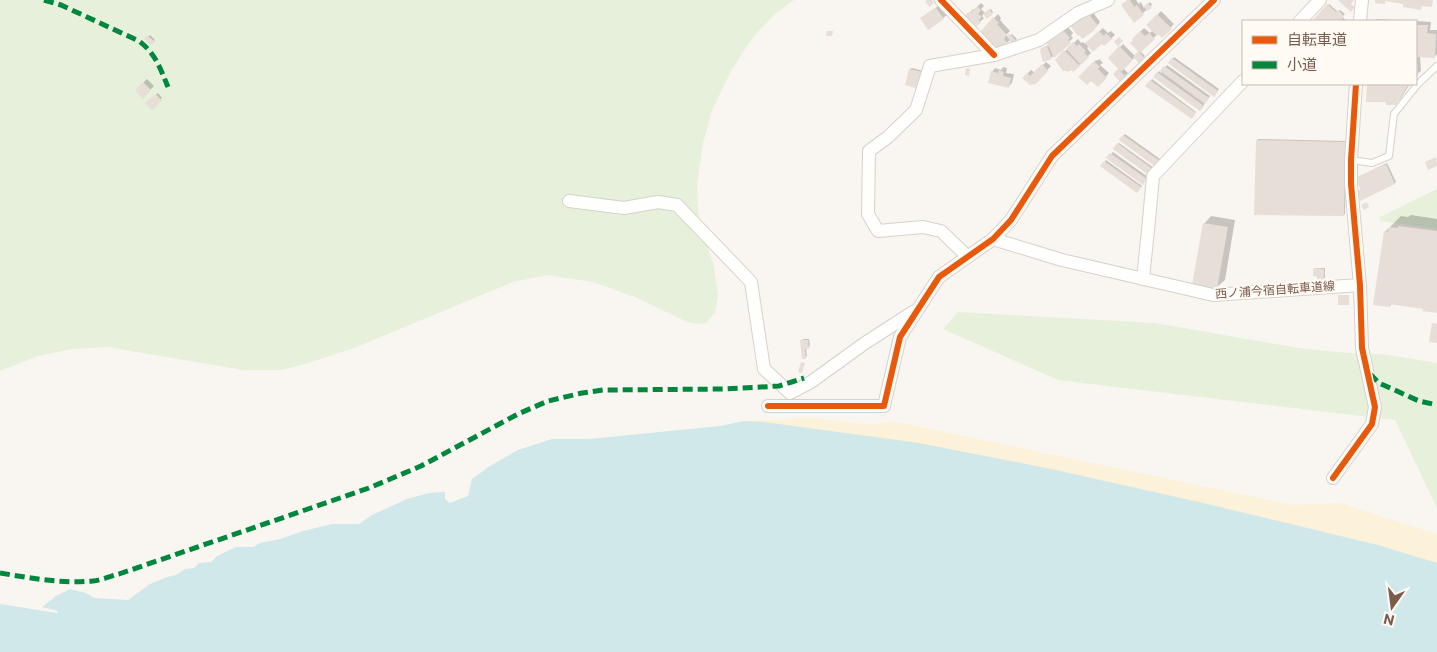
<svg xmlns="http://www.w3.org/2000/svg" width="1437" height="652" viewBox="0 0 1437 652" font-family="Commissioner,'Noto Sans JP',sans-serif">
<rect width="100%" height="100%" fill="#f9f5f0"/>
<g fill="#e7f0db">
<polygon points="0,0 794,0 775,14 753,37 732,69 712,110 703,143 697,184 698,209 701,227 714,266 718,295 715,313 706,323 699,324 687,322 635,297 593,282 547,275 513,282 354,348 305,364 282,370 243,370 108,347 72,349 38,356 0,371"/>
<polygon points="1437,189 1437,229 1380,221 1380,217"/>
<polygon points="958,312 1155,323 1298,348 1348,353 1382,354 1437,363 1437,508 1395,420 1058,380 943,329"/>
</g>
<polygon fill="#fbf2d9" points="812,418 874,425 892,421 1292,505 1340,503 1437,534 1437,577 744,421"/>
<polygon fill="#d0e8ea" points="744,421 764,422 919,443 1051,469 1199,502 1378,545 1437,563 1437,652 0,652 0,604 57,613 58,611 42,607 56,596 70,589 86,593 94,598 128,600 150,584 167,577 176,575 185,569 194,568 199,563 211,562 217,556 236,547 253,547 260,543 280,539 303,531 332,524 359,524 372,515 407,499 429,493 445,492 445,499 450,503 468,496 472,479 490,466 518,450 552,439 589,439 720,426"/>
<g fill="#0003">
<polygon points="1128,0 1136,0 1139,4 1141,2 1144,8 1150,2 1152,5 1134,21"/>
<polygon points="981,3 984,6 981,9 985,13 991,9 993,12 987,17 984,13 982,16 984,18 976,26 966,17 973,9 974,10"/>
<polygon points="1329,4 1338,12 1340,10 1345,14 1342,17 1347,21 1318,21 1316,19"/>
<polygon points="940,5 947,15 943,18 925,15"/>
<polygon points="1092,11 1100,22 1094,29 1070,24"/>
<polygon points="1161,11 1174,24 1162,36 1159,33 1140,51 1145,56 1139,61 1135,57 1123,68 1128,73 1120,80 1114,74 1120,69 1109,58 1123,44 1135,56 1140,51 1133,39 1144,28 1150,33 1153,30 1148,25"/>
<polygon points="998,14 1001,18 1000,20 1010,31 1006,35 1009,37 1012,34 1017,39 1013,42 1010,40 999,50 981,32"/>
<polygon points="1376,19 1414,21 1374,21"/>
<polygon points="1416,21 1431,22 1430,30 1437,30 1437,54 1434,57 1420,56 1421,71 1417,74 1416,74"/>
<polygon points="1067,26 1073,33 1071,36 1073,38 1054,56 1044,61 1044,47 1049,45"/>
<polygon points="1103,28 1108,33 1111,31 1115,35 1104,45 1102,43 1089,46 1087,48 1091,53 1073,71 1056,60 1078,39 1081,43 1083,42 1085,44"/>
<polygon points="150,35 155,40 151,44 146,39"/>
<polygon points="1174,57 1219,89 1215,94 1170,63"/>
<polygon points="1099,59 1103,63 1100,65 1109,73 1098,85 1092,79 1080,77 1096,60 1097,61"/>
<polygon points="1046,62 1051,66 1035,83 1024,77 1031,70 1035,73"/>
<polygon points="1167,65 1210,96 1200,110 1155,77 1159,71 1161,73"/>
<polygon points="1003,67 1007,68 1006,73 1014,74 1012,83 1008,87 992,72 995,68 1001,70"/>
<polygon points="912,68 924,71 920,86 910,69"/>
<polygon points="147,79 154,86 143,97 136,90"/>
<polygon points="1152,79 1196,112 1191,118 1147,86"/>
<polygon points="1368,84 1410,84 1401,98 1395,104 1387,101 1367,100"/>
<polygon points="158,93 162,98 152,108 147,103"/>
<polygon points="1125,134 1160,159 1156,165 1121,140"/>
<polygon points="1258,139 1346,141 1345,214 1344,215 1257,140"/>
<polygon points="1119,143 1154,168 1150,174 1118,144"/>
<polygon points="1113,152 1148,177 1143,183 1108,158"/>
<polygon points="1106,160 1142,186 1137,192 1102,166"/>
<polygon points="1387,163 1396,182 1395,183 1358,191 1362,189 1358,177"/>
<polygon points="1411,215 1437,219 1437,312 1424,308 1392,303 1390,306 1385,232 1401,216 1408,217"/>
<polygon points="1211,216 1235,220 1225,280 1217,287 1204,224"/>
<polygon points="1316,268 1325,268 1325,278 1324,279 1318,275 1315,269"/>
<polygon points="803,339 809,339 810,346 806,348 807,356 805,357 802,341"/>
</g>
<g fill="#e6ded7">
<polygon points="927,0 932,0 934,2 930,7 925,2"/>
<polygon points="1127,0 1130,0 1134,7 1137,5 1144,15 1134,23 1121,5"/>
<polygon points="1338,0 1354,0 1351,4 1355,7 1351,12"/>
<polygon points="1375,0 1433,0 1432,7 1422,6 1421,10 1403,7 1403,4 1385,1 1385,4 1375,3"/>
<polygon points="1148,3 1152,8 1147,11 1144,6"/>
<polygon points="1327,4 1336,12 1338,10 1344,16 1342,19 1344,21 1316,21 1314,19"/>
<polygon points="977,6 981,10 978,14 982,17 979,20 981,22 976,27 964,17 968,12 970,13"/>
<polygon points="936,8 944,19 928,30 920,18"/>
<polygon points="989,9 993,14 987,19 983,14"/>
<polygon points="1088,13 1098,26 1094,29 1095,30 1082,39 1079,35 1078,36 1069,24 1076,18 1078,21"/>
<polygon points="1157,14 1172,29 1162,38 1158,34 1156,35 1146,25"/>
<polygon points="993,17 999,23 997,24 1007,35 1004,39 1008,44 999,52 980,32"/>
<polygon points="1416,25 1428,25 1427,33 1436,34 1435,58 1416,57"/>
<polygon points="1062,29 1070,38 1068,40 1071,43 1054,58 1046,41 1052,36 1054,37"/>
<polygon points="827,31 833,31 832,36 826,36"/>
<polygon points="1099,31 1104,36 1106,33 1112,39 1104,46 1102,44 1093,52 1085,43"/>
<polygon points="1140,31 1145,36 1149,33 1155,39 1140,53 1144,58 1139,63 1133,57 1138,51 1130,43 1133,40 1132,39"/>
<polygon points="1010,34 1016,41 1013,44 1007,37"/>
<polygon points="147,35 155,42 151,45 144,39"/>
<polygon points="1119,37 1123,41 1118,46 1114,42"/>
<polygon points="1073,42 1077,46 1079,44 1086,51 1084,53 1089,57 1081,65 1066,49"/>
<polygon points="1047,46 1052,59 1043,62 1040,51 1041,48"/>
<polygon points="1119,46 1133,60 1121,72 1108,58"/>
<polygon points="1064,50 1080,66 1073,72 1071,70 1068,72 1066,71 1063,71 1055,60"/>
<polygon points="1172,58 1218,91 1214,97 1168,63"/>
<polygon points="1095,62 1100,67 1098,69 1107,78 1098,87 1091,81 1087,85 1078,77 1092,63 1093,64"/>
<polygon points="1042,64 1048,71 1036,84 1030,85 1022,78 1027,73 1030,76"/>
<rect x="1416" y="64" width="2" height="11"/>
<polygon points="1164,66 1209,98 1205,104 1160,71"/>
<polygon points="966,68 970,69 969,76 965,75"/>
<polygon points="909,69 923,72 919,89 905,85"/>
<polygon points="1118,69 1126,77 1120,82 1113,74"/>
<polygon points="999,70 1004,72 1003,76 1011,78 1009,88 988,83 991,71 998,73"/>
<polygon points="1157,72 1204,106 1200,111 1153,77"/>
<polygon points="1150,80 1196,113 1192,119 1145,86"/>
<polygon points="143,82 151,90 143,99 135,90"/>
<polygon points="1367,84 1409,84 1396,105 1386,105 1386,102 1366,102"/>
<polygon points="156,94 162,101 152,110 145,103"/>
<polygon points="1123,135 1160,161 1156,167 1119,140"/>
<polygon points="1256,140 1345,142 1344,216 1254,215"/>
<polygon points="1117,143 1154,170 1150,176 1113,149"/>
<polygon points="1110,153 1147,179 1143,185 1106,158"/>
<polygon points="1436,157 1437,166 1428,170 1425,162"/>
<polygon points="1104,161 1141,187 1137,193 1100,166"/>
<polygon points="1386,164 1395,184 1360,201 1355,192 1361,190 1355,178"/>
<polygon points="1367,202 1369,207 1364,210 1361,205"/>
<polygon points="1203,223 1228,227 1217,289 1192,285"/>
<polygon points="1398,226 1437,231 1437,313 1422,311 1423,309 1390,304 1390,307 1373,305 1384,231 1388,232 1389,227 1398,228"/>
<polygon points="1313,268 1324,269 1324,280 1317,280 1317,277 1313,276"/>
<rect x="1338" y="295" width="11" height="10"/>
<polygon points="1432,323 1437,324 1437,343 1429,342"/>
<polygon points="800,340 808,340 809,349 805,349 806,359 802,359"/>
<polygon points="801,362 805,363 802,373 798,372"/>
</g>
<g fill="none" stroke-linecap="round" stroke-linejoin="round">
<defs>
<polyline id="service" points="1351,160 1372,163 1389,156 1394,114 1418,84 1437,66"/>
<g id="minor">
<polyline points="941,0 994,55"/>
<polyline points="1300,21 1320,0"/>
<polyline points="1360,21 1362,0"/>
<polyline points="569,201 624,208 658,202 677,205 751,282 764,369 790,393 811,382 865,343 913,312"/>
<polyline points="993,239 1062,260 1213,295 1360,285"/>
<polyline points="968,257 941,231 923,227 878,231 868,214 869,151 888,137 916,110 930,66 994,55 1039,40 1078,13 1108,0"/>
<polyline points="1143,279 1149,220 1153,176 1243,81"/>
<polyline points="768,406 884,406 900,337 939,277 993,239 1011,220 1052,156 1214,0"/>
<polyline points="1333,478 1372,424 1375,407 1362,348 1360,285 1351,184 1351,160 1356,84"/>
</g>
</defs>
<use href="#service" stroke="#d7d1cb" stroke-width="8"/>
<use href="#minor" stroke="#d7d1cb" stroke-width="14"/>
<use href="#service" stroke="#fefefd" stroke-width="6"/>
<use href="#minor" stroke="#fefefd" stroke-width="12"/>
<g stroke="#00873e" stroke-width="5" stroke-dasharray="10 5" stroke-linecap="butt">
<path d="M 44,0 L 61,5 L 139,41 C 156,54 160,68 168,87"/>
<polyline points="1370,374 1379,383 1419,401 1437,405"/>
<path d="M 0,573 C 30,578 62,584 93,581 C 102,580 111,576 119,574 L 369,488 L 421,466 L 518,414 L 548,401 L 582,393 L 603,390 L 725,389 L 779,386 L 804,378"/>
</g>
<defs>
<g id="cycleway">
<polyline points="941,0 994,55"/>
<polyline points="768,406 884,406 900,337 939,277 993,239 1011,220 1052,156 1214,0"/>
<polyline points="1333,478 1372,424 1375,407 1362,348 1360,285 1351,184 1351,160 1356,84"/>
</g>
</defs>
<use href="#cycleway" stroke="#fffaf3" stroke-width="9"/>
<use href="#cycleway" stroke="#e8590c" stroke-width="6"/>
</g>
<g text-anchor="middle" stroke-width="4" stroke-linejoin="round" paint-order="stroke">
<g font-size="12" fill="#7a5c4d" stroke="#fffaf3">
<text transform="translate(1275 290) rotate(-4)" y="4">西ノ浦今宿自転車道線</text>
</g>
</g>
<rect x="1242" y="20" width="175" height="65" fill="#fffaf3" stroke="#cabbb1"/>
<rect x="1252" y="36" width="25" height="8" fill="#e8590c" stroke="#cabbb1"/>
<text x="1287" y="45" font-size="15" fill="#7a5c4d">自転車道</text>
<rect x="1252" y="61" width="25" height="8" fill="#00873e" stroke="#cabbb1"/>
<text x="1287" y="70" font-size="15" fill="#7a5c4d">小道</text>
<g transform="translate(1392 607) rotate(194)" stroke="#fffaf3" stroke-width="4" paint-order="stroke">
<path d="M0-4L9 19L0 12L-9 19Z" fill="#7a5c4d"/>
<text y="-8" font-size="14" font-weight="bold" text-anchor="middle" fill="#7a5c4d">N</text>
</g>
</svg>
